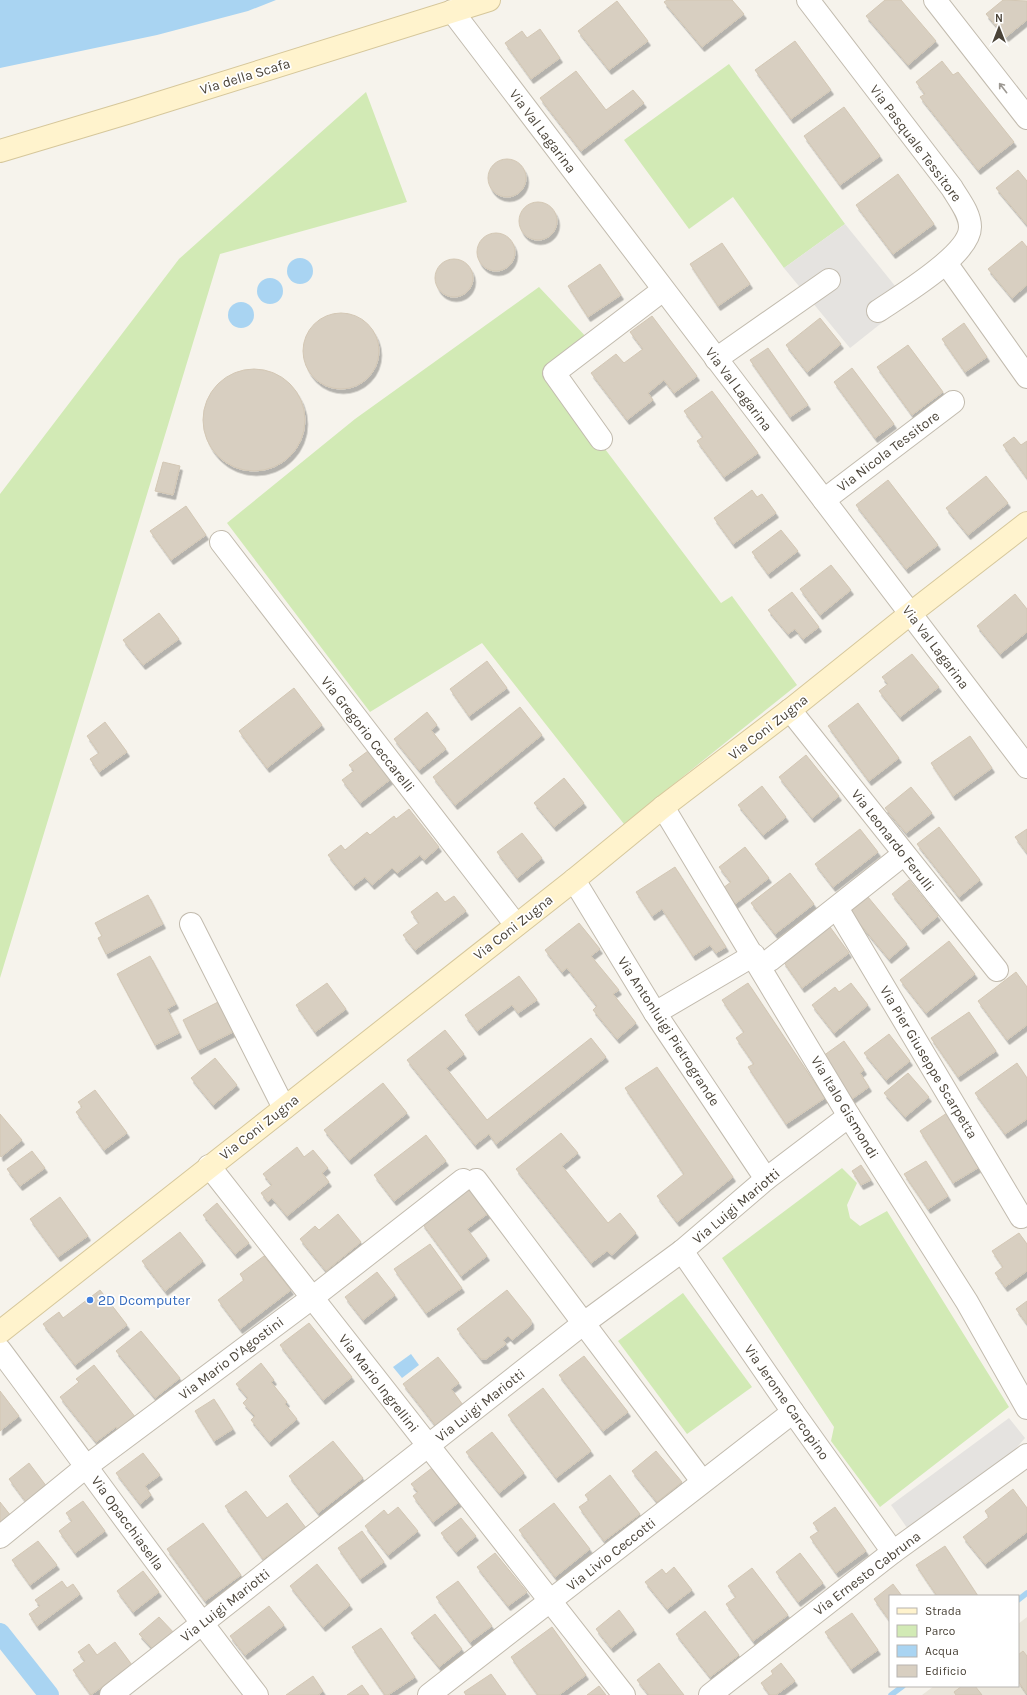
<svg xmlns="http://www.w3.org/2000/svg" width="1027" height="1695" viewBox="0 0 1027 1695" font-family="Karla,sans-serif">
<defs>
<filter id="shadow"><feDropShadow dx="2.5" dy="4.5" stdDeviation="0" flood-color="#0004"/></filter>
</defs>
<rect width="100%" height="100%" fill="#f6f3ec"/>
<polygon fill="#eae5da" points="1027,1617 1027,1695 922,1695 934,1686 1018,1686 1018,1624"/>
<g fill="#d2eab5">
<polygon points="729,64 845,224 784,268 733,197 689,229 624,140"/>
<polygon points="366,92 407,202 220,254 0,978 0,494 179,259"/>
<polygon points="539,287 589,340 544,368 721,603 732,596 797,685 624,824 482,643 370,712 227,523 355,419"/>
<polygon points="842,1168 857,1183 847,1205 850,1218 860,1226 887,1211 1009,1407 880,1507 831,1441 834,1427 722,1258"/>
<polygon points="683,1293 752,1387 687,1434 618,1341"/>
</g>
<g fill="#e5e3e0">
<polygon points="845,224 908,302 850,348 784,268"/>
<polygon points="1009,1418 1025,1438 1002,1465 910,1532 891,1505"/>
</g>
<g fill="#a9d4f2">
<polygon points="0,0 276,0 248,11 157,35 0,68"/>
<circle cx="300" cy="271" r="13"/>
<circle cx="270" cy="291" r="13"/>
<circle cx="241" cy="315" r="13"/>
<polygon points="411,1354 419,1365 402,1378 393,1367"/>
</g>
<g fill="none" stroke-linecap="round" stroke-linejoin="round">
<g stroke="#a9d4f2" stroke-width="5.5">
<polyline points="1018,1600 1027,1593"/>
<polyline points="891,1695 903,1686"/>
</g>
<polyline stroke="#a9d4f2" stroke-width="20" points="0,1633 49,1695"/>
</g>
<g fill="#d8cfc1" stroke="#d3c7b4" filter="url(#shadow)">
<polygon points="667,0 732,0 744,14 702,47 664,2"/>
<polygon points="885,0 901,0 936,41 908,65 866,16"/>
<polygon points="1003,0 1027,1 1027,20 1006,37 986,14"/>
<polygon points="617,1 648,41 609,70 578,31"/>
<polygon points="540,29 560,58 531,79 505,43 522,31 527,38"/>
<polygon points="795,41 831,90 791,119 755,70"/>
<polygon points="942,61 953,75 958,72 1014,142 978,170 920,97 925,94 916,82"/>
<polygon points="576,71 606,110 633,90 644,103 581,151 540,98"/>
<polygon points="844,107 880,156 840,185 804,136"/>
<circle cx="507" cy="178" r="19"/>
<polygon points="1018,170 1027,181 1027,225 996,188"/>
<polygon points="898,174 934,224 893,254 856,205"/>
<circle cx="538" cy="221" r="19"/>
<circle cx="496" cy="252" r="19"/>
<polygon points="1022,241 1027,247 1027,285 1012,298 988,269"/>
<polygon points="722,243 750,284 718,306 690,264"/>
<circle cx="454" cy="278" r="19"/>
<polygon points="600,264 621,295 588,317 568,286"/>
<circle cx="341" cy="351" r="38"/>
<polygon points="652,316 697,376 674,393 664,380 648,393 653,400 627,420 591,373 616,354 624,363 643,349 630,332"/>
<polygon points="820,318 841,344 807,372 786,345"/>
<polygon points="964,323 987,357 965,372 942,339"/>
<polygon points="908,345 943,392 912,415 877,367"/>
<polygon points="768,348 808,405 790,417 750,360"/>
<polygon points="852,368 894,424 875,438 834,382"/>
<circle cx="254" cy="420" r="51"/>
<polygon points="712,391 758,453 724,477 697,441 703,437 684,411"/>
<polygon points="1014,437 1021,445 1027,441 1027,478 1003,445"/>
<polygon points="163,462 180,466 173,495 155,491"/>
<polygon points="986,476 1008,503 968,535 946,508"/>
<polygon points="888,480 938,545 906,569 856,505"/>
<polygon points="752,490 757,497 762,494 776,513 733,544 714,518"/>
<polygon points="186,506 206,535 171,560 150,531"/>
<polygon points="781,530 798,551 768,574 752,552"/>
<polygon points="831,565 851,590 820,615 800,589"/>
<polygon points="792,592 819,627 803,639 795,629 788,634 768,610"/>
<polygon points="1015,594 1027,609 1027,632 1000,654 977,626"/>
<polygon points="159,613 179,639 143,665 123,640"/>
<polygon points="912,654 939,687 900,717 879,691 888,684 882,677"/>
<polygon points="487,661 507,688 469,716 450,689"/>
<polygon points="294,688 322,725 267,768 239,731"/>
<polygon points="858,703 899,758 869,781 828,726"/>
<polygon points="520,707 542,735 455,805 433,777"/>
<polygon points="427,712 437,725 431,730 446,749 419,770 394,739"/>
<polygon points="105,722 127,752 99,772 90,759 99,753 87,736"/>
<polygon points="970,736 992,768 953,796 931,763"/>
<polygon points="368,751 391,779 360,803 342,780 354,771 349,765"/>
<polygon points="806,755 839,796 812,818 779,777"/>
<polygon points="564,778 584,803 554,827 534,803"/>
<polygon points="762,786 786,817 763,835 738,805"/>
<polygon points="911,787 932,813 906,833 885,808"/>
<polygon points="409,809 439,847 424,860 420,855 397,873 392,868 372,885 365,877 353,886 328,855 341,845 345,850 367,832 370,835 394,816 396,819"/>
<polygon points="939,827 980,880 959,897 917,844"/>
<polygon points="860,829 878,852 833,887 815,864"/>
<polygon points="1027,829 1027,853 1015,837"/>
<polygon points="522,833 542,858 517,878 497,852"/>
<polygon points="745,847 769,878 731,907 719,891 731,882 719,867"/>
<polygon points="675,867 726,947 716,953 710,945 693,956 662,909 652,916 636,892"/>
<polygon points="790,873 814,904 775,934 751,903"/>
<polygon points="909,880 938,916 921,930 892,894"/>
<polygon points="437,892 445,902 454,896 466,911 415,950 403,935 419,923 411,912"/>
<polygon points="148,895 163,924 106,954 98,938 102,936 95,923"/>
<polygon points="868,897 907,944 889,959 850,912"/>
<polygon points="579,923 600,949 591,956 619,990 613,994 636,1023 617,1039 593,1010 597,1006 567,968 562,972 545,950"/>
<polygon points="830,927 849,953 802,988 783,961"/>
<polygon points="949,941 975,974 926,1013 900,980"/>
<polygon points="150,956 176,1004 167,1009 179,1033 155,1045 117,974"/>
<polygon points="1016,972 1027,987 1027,1025 1007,1040 978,1001"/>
<polygon points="519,976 537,1000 518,1013 512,1005 477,1031 465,1015"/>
<polygon points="327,983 346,1009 315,1032 296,1005"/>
<polygon points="748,983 825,1098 786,1124 748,1067 754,1064 736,1038 744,1032 722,1000"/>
<polygon points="851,983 868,1005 834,1033 812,1005 835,987 839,992"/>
<polygon points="220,1001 235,1031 198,1050 183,1020"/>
<polygon points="969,1012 996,1051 958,1077 931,1038"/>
<polygon points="445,1030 464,1054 446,1068 487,1120 591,1038 606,1057 496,1144 489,1134 475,1145 407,1060"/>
<polygon points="889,1034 910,1061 886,1080 864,1053"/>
<polygon points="844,1041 864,1070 860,1073 869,1087 852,1099 823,1056"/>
<polygon points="215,1058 237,1085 213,1105 191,1078"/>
<polygon points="1017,1063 1027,1078 1027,1119 1005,1134 975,1093"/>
<polygon points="657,1067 733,1177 677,1222 657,1196 684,1174 625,1088"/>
<polygon points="908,1073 929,1097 905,1117 884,1093"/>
<polygon points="383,1083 407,1113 349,1160 324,1130"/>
<polygon points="95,1090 127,1133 104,1150 76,1112 82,1107 78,1102"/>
<polygon points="947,1113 981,1166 953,1183 920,1131"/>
<polygon points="0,1114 22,1140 1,1157 0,1155"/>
<polygon points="561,1133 578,1153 562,1166 608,1223 620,1213 636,1233 612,1255 607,1251 591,1263 516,1169"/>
<polygon points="426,1135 446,1161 394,1201 374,1175"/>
<polygon points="297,1147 304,1157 313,1150 328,1168 322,1173 329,1182 287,1216 272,1198 268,1202 261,1193 272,1185 263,1174"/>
<polygon points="32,1151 45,1168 20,1186 7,1169"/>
<polygon points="926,1161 948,1196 928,1209 904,1174"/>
<polygon points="861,1165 871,1180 861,1185 852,1171"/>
<polygon points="471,1187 490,1212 467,1229 487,1256 461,1276 422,1223"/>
<polygon points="60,1197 88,1236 58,1257 30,1219"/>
<polygon points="217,1203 249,1243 235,1254 203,1215"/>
<polygon points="338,1214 361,1242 326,1271 300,1239 315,1226 319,1230"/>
<polygon points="180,1232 203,1261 165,1291 142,1261"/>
<polygon points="1019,1233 1027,1244 1027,1271 1005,1287 995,1273 1003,1267 992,1251"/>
<polygon points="430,1244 462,1288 426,1313 394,1269"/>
<polygon points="264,1256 291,1290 240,1329 218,1300 244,1280 240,1274"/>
<polygon points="377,1272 395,1295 363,1320 345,1297"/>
<polygon points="100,1290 127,1325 75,1365 43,1324 59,1312 63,1318"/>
<polygon points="507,1290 531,1320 531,1325 512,1340 508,1336 503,1340 506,1344 486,1359 481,1359 457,1329"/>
<polygon points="1027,1301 1027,1324 1016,1309"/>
<polygon points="309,1323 352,1377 323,1400 280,1345"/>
<polygon points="141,1331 180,1378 155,1398 116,1351"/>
<polygon points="584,1356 628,1412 603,1431 559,1375"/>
<polygon points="438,1357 459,1383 451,1389 463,1405 436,1426 403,1384"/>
<polygon points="261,1363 274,1380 271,1382 287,1402 285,1404 297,1419 269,1442 251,1420 255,1416 243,1403 248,1398 236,1384"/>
<polygon points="94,1365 136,1418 119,1431 116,1427 96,1442 60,1397 79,1382 76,1379"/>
<polygon points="543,1388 591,1451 556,1478 508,1415"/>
<polygon points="0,1391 19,1416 0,1431"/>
<polygon points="214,1399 233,1429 214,1441 195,1411"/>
<polygon points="492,1432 524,1473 499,1493 466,1452"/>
<polygon points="333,1441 363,1478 318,1513 289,1476"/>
<polygon points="656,1451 682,1482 657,1502 632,1471"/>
<polygon points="143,1453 160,1475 145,1486 151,1495 140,1504 116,1473"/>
<polygon points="29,1463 47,1487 27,1503 9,1479"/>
<polygon points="432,1468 459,1502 433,1522 413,1496 418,1492 411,1484"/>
<polygon points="610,1475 640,1514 604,1541 579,1507 589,1500 585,1495"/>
<polygon points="1013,1489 1027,1508 1027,1532 985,1564 963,1537 989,1517 985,1511"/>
<polygon points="246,1491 267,1518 287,1503 306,1528 263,1559 225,1506"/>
<polygon points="83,1501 105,1531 75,1553 59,1531 72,1521 66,1513"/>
<polygon points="0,1502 11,1516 0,1525"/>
<polygon points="554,1503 590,1549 555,1577 519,1530"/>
<polygon points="398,1507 418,1531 388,1555 365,1526 384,1510 388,1515"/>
<polygon points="835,1507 866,1551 836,1573 810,1537 819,1531 813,1523"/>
<polygon points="461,1518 476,1536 456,1552 441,1533"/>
<polygon points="203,1523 241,1575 205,1601 167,1549"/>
<polygon points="362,1531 384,1562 360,1579 338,1548"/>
<polygon points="38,1541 57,1565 30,1585 12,1560"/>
<polygon points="945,1546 978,1596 937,1596 916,1565"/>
<polygon points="495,1553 527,1592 508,1606 477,1567"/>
<polygon points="800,1553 823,1583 798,1602 776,1572"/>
<polygon points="317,1564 350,1605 323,1627 290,1586"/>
<polygon points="674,1567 692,1590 667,1609 645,1582 662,1569 666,1574"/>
<polygon points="752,1568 788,1615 753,1641 726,1604 736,1597 728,1586"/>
<polygon points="143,1571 159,1592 133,1612 117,1591"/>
<polygon points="62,1581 67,1588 73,1584 80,1594 37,1626 29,1614 40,1606 35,1600"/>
<polygon points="458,1581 492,1626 470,1642 436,1597"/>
<polygon points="893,1584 902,1596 890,1596 890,1621 874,1599"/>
<polygon points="269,1606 284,1625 245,1655 230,1636"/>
<polygon points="619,1610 634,1630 611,1648 596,1629"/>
<polygon points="705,1611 739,1655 710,1677 676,1634"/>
<polygon points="852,1613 878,1650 851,1669 825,1632"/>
<polygon points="435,1614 462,1649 439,1667 411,1633"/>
<polygon points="159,1617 176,1635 156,1652 139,1634"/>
<polygon points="552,1627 586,1675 559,1695 538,1695 511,1657"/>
<polygon points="381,1628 415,1677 388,1695 385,1695 352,1647"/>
<polygon points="115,1642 132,1665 91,1695 73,1670 85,1661 78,1652 89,1644 97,1655"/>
<polygon points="1023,1651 1027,1656 1027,1694 1018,1681 1018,1655"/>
<polygon points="659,1663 684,1695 649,1695 637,1680"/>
<polygon points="781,1663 795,1681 776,1695 770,1695 761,1683 773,1674 771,1671"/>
<polygon points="491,1674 506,1695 466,1695 464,1692"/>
<polygon points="313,1676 323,1691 318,1695 286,1695"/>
<polygon points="362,1685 369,1695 347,1695"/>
<polygon points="599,1686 606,1695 587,1695"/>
<polygon points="962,1686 975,1686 982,1695 956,1695 954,1692"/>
</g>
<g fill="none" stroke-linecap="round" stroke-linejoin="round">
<defs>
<g id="street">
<path d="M 808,0 L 952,188 C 959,200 970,213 970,227 C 970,255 900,296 878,311"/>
<polyline points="935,0 1027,118"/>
<polyline points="452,11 1027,767"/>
<polyline points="946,263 1027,377"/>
<polyline points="716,359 829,280"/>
<polyline points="601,439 554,373 663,290"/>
<polyline points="824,500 953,402"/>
<polyline points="221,542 516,925"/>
<polyline points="790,710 997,970"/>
<polyline points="663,807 849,1116 967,1302 1027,1408"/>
<polyline points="574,880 655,1013 766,1179"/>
<polyline points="837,908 1021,1217"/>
<polyline points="191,924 284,1108"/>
<polyline points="770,960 904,854"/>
<polyline points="655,1013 754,955"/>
<polyline points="209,1166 624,1695"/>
<polyline points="476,1180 702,1481"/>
<polyline points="682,1251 793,1412 893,1552"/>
<path d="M 0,1350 C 86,1465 169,1582 257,1695"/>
<polyline points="0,1537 87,1466 312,1298 463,1180"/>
<polyline points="111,1695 584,1323 682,1251 766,1179 849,1116"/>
<polyline points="429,1695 793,1412"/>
<polyline points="710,1695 893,1552 1027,1455"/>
</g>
<g id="secondary">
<polyline points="0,151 127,113 489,0"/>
<polyline points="0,1332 574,880 663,807 790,710 911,613 1027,523"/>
</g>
</defs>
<use href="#street" stroke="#c2bbae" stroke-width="24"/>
<use href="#secondary" stroke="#d6c79b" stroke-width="24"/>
<use href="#street" stroke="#fff" stroke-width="22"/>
<use href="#secondary" stroke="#fff3cd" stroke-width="22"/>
</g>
<defs><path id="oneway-shaft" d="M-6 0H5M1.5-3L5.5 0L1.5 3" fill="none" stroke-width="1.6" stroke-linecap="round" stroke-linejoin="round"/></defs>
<use stroke="#9c9892" href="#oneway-shaft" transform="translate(1003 88) rotate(-128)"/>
<circle fill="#3f7fe0" stroke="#fff" stroke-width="1.5" cx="90" cy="1300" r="4"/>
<g text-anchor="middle" stroke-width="3.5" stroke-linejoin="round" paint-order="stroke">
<g font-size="14" fill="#4b4439" stroke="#fff">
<text transform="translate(245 76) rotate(-17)" y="5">Via della Scafa</text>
<text transform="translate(543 131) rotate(53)" y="5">Via Val Lagarina</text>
<text transform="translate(916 143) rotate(53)" y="5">Via Pasquale Tessitore</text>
<text transform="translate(739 389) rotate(53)" y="5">Via Val Lagarina</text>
<text transform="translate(888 451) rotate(-37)" y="5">Via Nicola Tessitore</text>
<text transform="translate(936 647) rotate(53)" y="5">Via Val Lagarina</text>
<text transform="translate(768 727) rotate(-38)" y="5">Via Coni Zugna</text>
<text transform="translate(368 734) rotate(52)" y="5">Via Gregorio Ceccarelli</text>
<text transform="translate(893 840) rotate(52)" y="5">Via Leonardo Ferulli</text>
<text transform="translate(513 927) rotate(-38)" y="5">Via Coni Zugna</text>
<text transform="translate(669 1031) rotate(57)" y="5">Via Antonluigi Pietrogrande</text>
<text transform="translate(929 1062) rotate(59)" y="5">Via Pier Giuseppe Scarpetta</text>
<text transform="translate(845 1107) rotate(59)" y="5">Via Italo Gismondi</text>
<text transform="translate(259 1127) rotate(-38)" y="5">Via Coni Zugna</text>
<text transform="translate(736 1206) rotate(-40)" y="5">Via Luigi Mariotti</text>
<text transform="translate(231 1358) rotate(-37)" y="5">Via Mario D'Agostini</text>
<text transform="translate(379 1383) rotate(52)" y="5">Via Mario Ingrellini</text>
<text transform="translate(787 1402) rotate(55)" y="5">Via Jerome Carcopino</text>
<text transform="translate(480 1405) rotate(-38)" y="5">Via Luigi Mariotti</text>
<text transform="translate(128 1523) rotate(54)" y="5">Via Opacchiasella</text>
<text transform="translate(611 1554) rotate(-38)" y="5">Via Livio Ceccotti</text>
<text transform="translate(867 1573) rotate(-37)" y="5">Via Ernesto Cabruna</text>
<text transform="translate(225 1605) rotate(-38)" y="5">Via Luigi Mariotti</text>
</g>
<g font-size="14" fill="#366cbe" stroke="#fff" text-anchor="start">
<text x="98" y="1305">2D Dcomputer</text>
</g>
</g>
<rect x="889" y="1595" width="130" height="92" fill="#ffffff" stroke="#b7b4b0"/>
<rect x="897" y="1608" width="20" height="6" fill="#fff3cd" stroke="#b7b4b0"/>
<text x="925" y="1615" font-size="12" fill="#4b4439">Strada</text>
<rect x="897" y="1625" width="20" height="12" fill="#d2eab5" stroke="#b7b4b0"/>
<text x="925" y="1635" font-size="12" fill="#4b4439">Parco</text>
<rect x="897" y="1645" width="20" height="12" fill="#a9d4f2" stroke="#b7b4b0"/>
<text x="925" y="1655" font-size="12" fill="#4b4439">Acqua</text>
<rect x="897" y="1665" width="20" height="12" fill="#d8cfc1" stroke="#b7b4b0"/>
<text x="925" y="1675" font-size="12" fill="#4b4439">Edificio</text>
<g transform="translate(999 28)" stroke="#ffffff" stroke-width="3" paint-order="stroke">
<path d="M0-3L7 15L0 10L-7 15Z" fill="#4b4439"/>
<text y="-6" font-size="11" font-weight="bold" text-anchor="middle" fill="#4b4439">N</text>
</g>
</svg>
